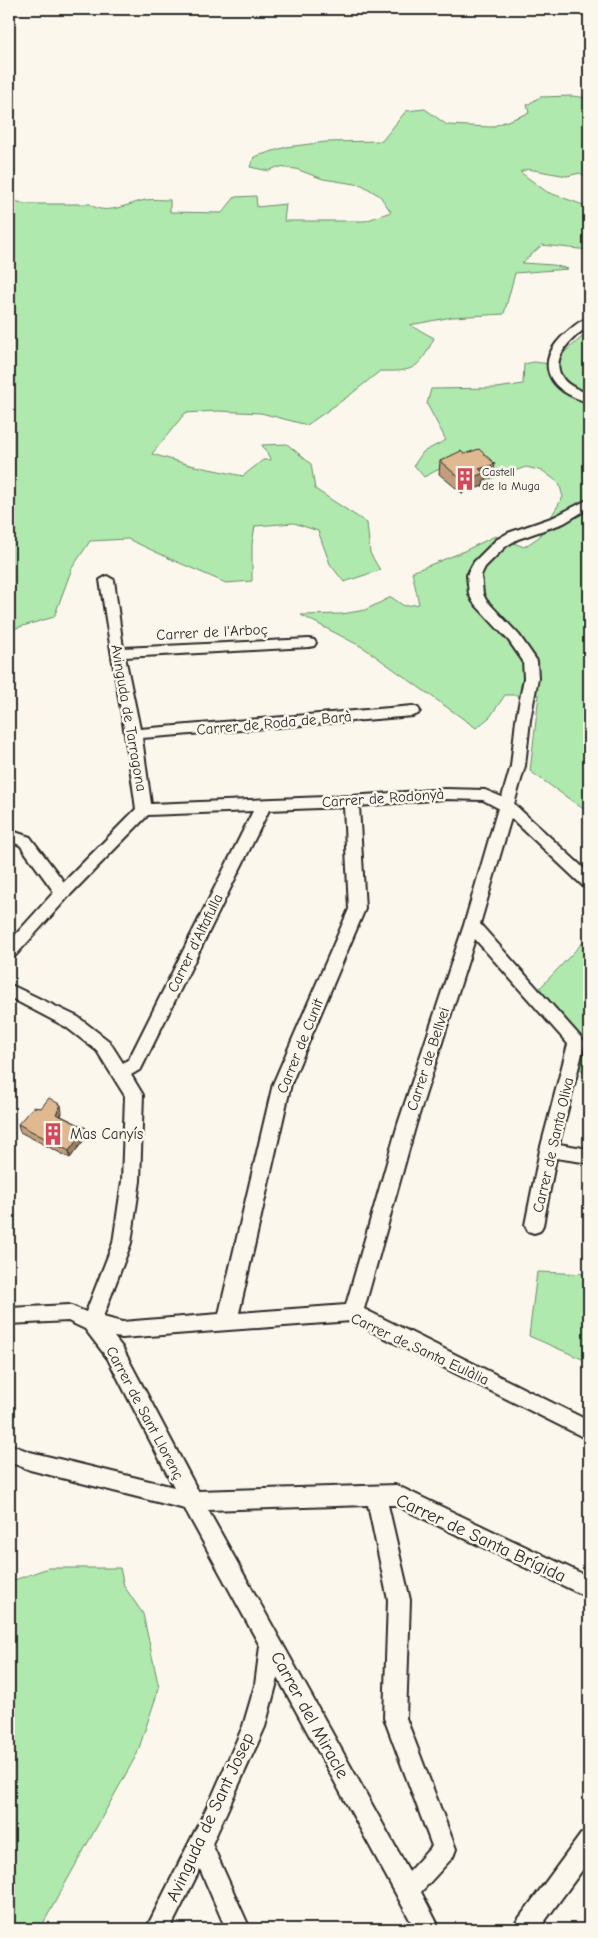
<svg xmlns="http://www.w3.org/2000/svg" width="598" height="1938" viewBox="0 0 598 1938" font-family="'Comic Neue',sans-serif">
<rect width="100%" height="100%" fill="#fbf7ec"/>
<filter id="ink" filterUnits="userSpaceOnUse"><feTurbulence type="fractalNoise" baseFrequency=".02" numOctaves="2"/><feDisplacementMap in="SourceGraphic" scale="10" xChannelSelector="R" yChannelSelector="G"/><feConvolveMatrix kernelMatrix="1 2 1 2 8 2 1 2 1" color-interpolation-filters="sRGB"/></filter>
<g filter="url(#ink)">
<g fill="#afe9ad" stroke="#6d8a6c">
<path d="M 572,96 L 589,98 L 589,127 L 587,131 L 589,134 L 589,178 L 580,173 L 567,176 L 528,169 L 520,172 L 547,192 L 589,207 L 589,250 L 542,245 L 522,263 L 553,265 L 568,269 L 515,273 L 504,314 L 452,317 L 410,325 L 434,338 C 419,369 414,372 380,371 L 350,395 L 307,425 L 261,413 L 217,411 L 185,413 L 152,454 L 190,465 L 243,476 L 263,460 L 271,460 L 262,445 L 287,444 L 311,464 L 315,489 L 367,523 L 370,553 L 380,570 L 344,582 L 330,564 L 318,531 L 294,523 L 255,526 L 252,544 L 252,581 L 226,583 L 175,561 L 128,539 L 90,541 L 72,568 L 54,617 L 9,630 L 9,199 L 25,204 L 90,204 C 105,217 129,203 146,200 C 153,199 162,200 170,200 L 170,212 L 222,213 L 235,197 L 256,196 L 257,207 L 286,204 L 284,221 L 365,221 L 391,212 L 380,196 L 362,185 L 323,179 L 296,169 L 277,167 L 269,171 L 250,167 L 254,157 L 286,147 L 326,142 L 382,141 L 406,111 L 425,109 L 447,125 L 491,127 L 529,113 L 527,105 L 540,97 Z"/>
<polygon points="589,331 589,813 530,771 539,695 505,695 490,717 476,728 364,648 301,615 342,614 365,610 391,597 404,606 419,604 412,572 460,553 495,536 524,547 539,537 563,497 559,483 543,471 526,467 485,481 465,461 451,463 424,477 414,465 423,452 446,440 427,404 431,389 497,388 523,384 524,364 534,362 551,364"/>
<polygon points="589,936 589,1076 580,1069 584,1043 538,990"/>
<polygon points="537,1272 589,1274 589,1362 529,1336"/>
<polygon points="48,1568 120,1568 124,1586 143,1614 159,1688 137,1754 40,1929 9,1929 9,1582"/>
</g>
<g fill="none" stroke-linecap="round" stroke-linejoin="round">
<defs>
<g id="minor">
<path d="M 589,318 L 589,326 C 574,336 549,357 562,377 C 567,386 580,390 589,394 L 589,402 C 549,392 532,363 566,333 C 573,327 580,320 589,318 Z"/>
<path d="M 589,499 L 589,508 L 564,523 L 518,539 L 506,546 L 485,567 L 481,575 L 483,594 L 486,600 L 519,635 L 537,661 L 538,678 L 530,720 L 525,766 L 514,804 L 589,873 L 589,888 L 583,886 L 511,818 L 480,924 L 585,1042 L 559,1144 L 589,1149 L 589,1163 L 556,1158 L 543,1225 L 540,1231 L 534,1233 L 528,1231 L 525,1225 L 540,1150 L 568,1044 L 475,939 L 416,1124 L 364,1309 L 589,1421 L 589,1440 L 351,1321 L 122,1338 L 114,1337 L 122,1347 L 198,1491 L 396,1485 L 589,1577 L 589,1598 L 395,1505 L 388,1505 L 410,1600 L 406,1718 L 456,1849 L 453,1857 L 421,1892 L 440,1929 L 415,1929 L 278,1678 L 265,1727 L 212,1844 L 250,1929 L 226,1929 L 200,1869 L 170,1929 L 146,1929 L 211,1799 L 243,1726 L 255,1685 L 260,1646 L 185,1509 L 30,1470 L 9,1462 L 9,1444 L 30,1452 L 174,1487 L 108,1359 L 85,1329 L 68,1321 L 9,1324 L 9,1308 L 69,1305 L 86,1312 L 113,1243 L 122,1181 L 125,1096 L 97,1051 L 66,1027 L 9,997 L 9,984 L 78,1017 L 109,1041 L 123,1063 L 129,1059 L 253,811 L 148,815 L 69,896 L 15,956 L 9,958 L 9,942 L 54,892 L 20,845 L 9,841 L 9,830 L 30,837 L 64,882 L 136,809 C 126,732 111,657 100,580 L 107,576 L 114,580 L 123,648 L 309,639 L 314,640 L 316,643 L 314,646 L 309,647 L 125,657 L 140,729 L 413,706 L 418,708 L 420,711 L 418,714 L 413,716 L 142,738 L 151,804 L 351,796 L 445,789 L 485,790 L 502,797 L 511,766 L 516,720 L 524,678 L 523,661 L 509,641 L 473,602 L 469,594 L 467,575 L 474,562 L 496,540 L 508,533 L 554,517 ZM 445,799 L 483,800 L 498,808 L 464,925 L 398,1124 L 346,1305 L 239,1313 L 291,1084 L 365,909 L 359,806 ZM 344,807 L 349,909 L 273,1084 L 219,1314 L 122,1322 L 103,1317 L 131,1243 L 140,1181 L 143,1095 L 131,1075 L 141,1069 L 269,810 ZM 368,1505 L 388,1600 L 384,1718 L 432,1846 L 409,1871 L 208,1510 Z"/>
<polygon points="589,1831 589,1861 539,1929 513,1929 517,1921 581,1834"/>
</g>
</defs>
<use href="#minor" stroke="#2b2b2b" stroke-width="4"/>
<use href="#minor" fill="#fbf7ec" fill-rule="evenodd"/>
</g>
<g fill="#c19f7d" stroke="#2b2b2b">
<polygon points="464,454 493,476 484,480 483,486 462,493 439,474 440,461"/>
<polygon points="62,1113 61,1116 86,1128 87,1136 70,1158 20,1132 18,1124"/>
</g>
<g fill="#9d8266" stroke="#2b2b2b">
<polygon points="495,464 493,476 484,480 483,486 462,493 463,481 479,469"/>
<polygon points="61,1105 62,1113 57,1121 56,1114"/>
<polygon points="86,1128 87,1136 70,1158 69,1151"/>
</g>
<g fill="#e0b991" stroke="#2b2b2b">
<polygon points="479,449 495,464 479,469 484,473 463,481 440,461 461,451 464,454"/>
<polygon points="49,1098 61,1105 56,1114 86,1128 69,1151 18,1124 33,1107 41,1108"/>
</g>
</g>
<defs>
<symbol id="building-bare" viewBox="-9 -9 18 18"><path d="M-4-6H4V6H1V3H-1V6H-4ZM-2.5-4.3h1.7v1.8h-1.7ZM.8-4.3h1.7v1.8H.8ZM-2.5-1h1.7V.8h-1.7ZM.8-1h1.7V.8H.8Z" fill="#d1495b" stroke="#fbf7ec" stroke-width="2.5" paint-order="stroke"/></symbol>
</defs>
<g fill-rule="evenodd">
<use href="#building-bare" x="449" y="463" width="32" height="32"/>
<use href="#building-bare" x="37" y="1118" width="32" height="32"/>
</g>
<g text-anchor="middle" stroke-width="5" stroke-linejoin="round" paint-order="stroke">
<g font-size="12" fill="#2b2b2b" stroke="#fbf7ec" text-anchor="start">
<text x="482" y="476">Castell<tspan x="482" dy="14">de la Muga</tspan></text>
</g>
<g font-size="15" fill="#2b2b2b" stroke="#fbf7ec">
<text transform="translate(212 632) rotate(-3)" y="5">Carrer de l'Arboç</text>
<text transform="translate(129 718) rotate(80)" y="5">Avinguda de Tarragona</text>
<text transform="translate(274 723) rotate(-5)" y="5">Carrer de Roda de Barà</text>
<text transform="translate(383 798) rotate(-4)" y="5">Carrer de Rodonyà</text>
<text transform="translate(195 943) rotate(-64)" y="5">Carrer d'Altafulla</text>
<text transform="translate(300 1046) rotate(-68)" y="5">Carrer de Cunit</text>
<text transform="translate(428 1059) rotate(-72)" y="5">Carrer de Bellvei</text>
<text transform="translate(553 1145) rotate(-77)" y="5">Carrer de Santa Oliva</text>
<text transform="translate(420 1349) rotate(25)" y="5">Carrer de Santa Eulàlia</text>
<text transform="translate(145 1413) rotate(62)" y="5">Carrer de Sant Llorenç</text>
</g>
<g font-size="15" fill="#2b2b2b" stroke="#fbf7ec" text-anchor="start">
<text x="70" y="1139">Mas Canyís</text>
</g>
<g font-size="18" fill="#2b2b2b" stroke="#fbf7ec">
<text transform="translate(481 1538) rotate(25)" y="6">Carrer de Santa Brígida</text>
<text transform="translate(310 1715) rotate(61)" y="6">Carrer del Miracle</text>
<text transform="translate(210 1817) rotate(-65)" y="6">Avinguda de Sant Josep</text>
</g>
</g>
<rect width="598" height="1938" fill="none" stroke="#fbf7ec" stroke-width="30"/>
<rect x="15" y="15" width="568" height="1908" fill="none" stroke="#2b2b2b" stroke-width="2" filter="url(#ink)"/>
</svg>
